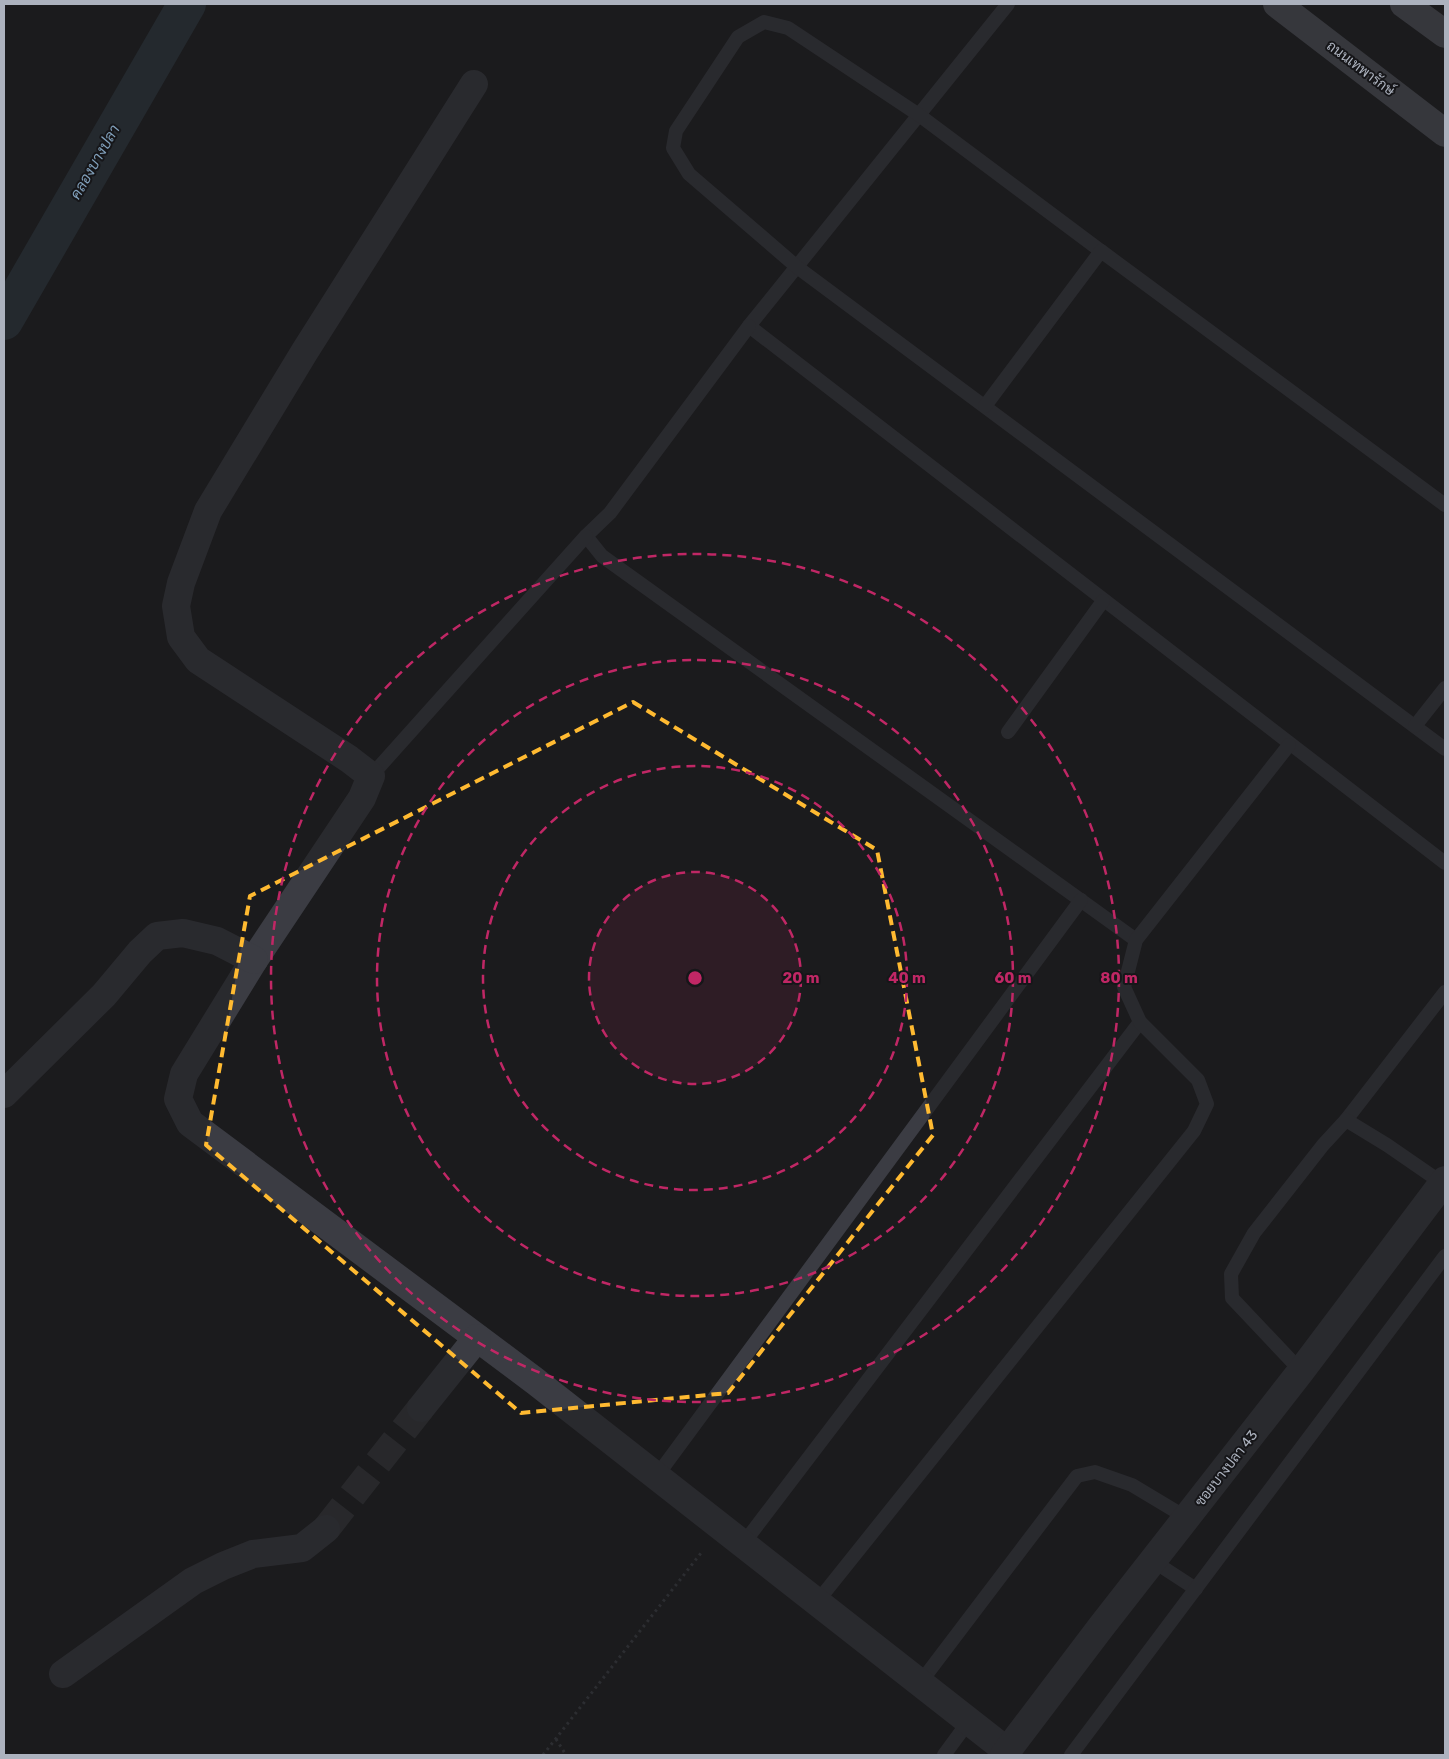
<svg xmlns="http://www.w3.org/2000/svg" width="1449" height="1759" viewBox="0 0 1449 1759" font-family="Rubik,Sarabun,sans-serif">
<rect width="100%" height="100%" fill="#1b1b1d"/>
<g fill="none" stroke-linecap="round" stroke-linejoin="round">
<polyline stroke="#2f3a43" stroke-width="38" points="4,321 187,4"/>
<polyline stroke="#38393d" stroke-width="28" stroke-dasharray="28 14" stroke-linecap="butt" points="326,1529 421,1408"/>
<g stroke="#41444a" stroke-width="3" stroke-dasharray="2.5 4" stroke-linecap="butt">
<polyline points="556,1739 566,1755"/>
<polyline points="543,1755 701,1553"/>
</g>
<g stroke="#3b3c43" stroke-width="14">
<polyline points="1008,4 749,326 1445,863"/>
<polyline points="1101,251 919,115 788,28 764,22 738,37 676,131 673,148 689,174 797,267 1445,749"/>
<polyline points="749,326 610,513 586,536 602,556 1136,940"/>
<polyline points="985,406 1101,251 1445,505"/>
<polyline points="1415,726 1445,688"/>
<polyline points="1008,732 1103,601"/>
<polyline points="371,776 586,536"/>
<polyline points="1346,1120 1445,992"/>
<polyline points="1301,1371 1232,1298 1231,1274 1254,1233 1323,1145 1346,1120 1387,1145 1445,1185"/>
<polyline points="656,1477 1081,900"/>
<polyline points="743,1544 1140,1022"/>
<polyline points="1153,1561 1196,1589"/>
<polyline points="817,1602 1194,1131 1207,1104 1198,1080 1140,1022 1124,987 1136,940 1289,745"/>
<polyline points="920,1683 1077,1476 1095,1472 1132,1485 1187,1518"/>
<polyline points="944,1755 969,1721"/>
<polyline points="1071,1755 1445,1256"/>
</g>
<g stroke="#3b3c43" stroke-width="28">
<polyline points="474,84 305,351 208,511 181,583 176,606 181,637 198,660 349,759 371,776 362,798 254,960 184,1074 178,1099 190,1123 535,1381 1007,1751"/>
<polyline points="4,1094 104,995 140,952 157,936 183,933 217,941 254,960"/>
<polyline points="421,1408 477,1338"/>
<polyline points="63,1674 193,1581 223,1566 253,1554 302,1548 326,1529"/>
<polyline points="1004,1755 1101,1627 1301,1371 1445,1180"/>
</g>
<g stroke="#575962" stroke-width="28">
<polyline points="1277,4 1445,133"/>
<polyline points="1404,4 1445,34"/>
</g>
</g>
<path d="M0 0H1449V1759H0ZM 633,702 L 877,850 L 933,1135 L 728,1393 L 521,1413 L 206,1145 L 250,896 Z" fill="#1b1b1d" fill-opacity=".55" fill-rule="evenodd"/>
<path fill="none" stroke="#ffba31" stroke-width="4" stroke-dasharray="10 6" stroke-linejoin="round" d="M 633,702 L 877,850 L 933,1135 L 728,1393 L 521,1413 L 206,1145 L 250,896 Z"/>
<circle cx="695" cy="978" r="106" fill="#c02765" fill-opacity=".12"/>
<g fill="none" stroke="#c02765" stroke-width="2.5" stroke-dasharray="9 6">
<circle cx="695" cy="978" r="106"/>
<circle cx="695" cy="978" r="212"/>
<circle cx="695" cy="978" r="318"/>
<circle cx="695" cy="978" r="424"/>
</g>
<g text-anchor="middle" stroke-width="4" stroke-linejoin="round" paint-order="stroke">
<g font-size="14" fill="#acb2be" stroke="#161619">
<text transform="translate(1361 68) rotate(37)" y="5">ถนนเทพารักษ์</text>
<text transform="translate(1226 1468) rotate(-52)" y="5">ซอยบางปลา 43</text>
</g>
<g font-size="15" font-style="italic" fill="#81a0bb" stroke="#161619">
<text transform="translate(95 162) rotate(-60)" y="5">คลองบางปลา</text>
</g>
</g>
<circle cx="695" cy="978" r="8" fill="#c02765" stroke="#161619" stroke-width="2.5"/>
<g font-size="15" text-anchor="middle" font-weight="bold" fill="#c02765" stroke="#161619" stroke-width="4" stroke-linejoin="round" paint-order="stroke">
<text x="801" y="983">20 m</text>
<text x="907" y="983">40 m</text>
<text x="1013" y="983">60 m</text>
<text x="1119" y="983">80 m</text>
</g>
<rect width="1449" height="1759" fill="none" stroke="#acb2be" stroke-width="10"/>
</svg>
